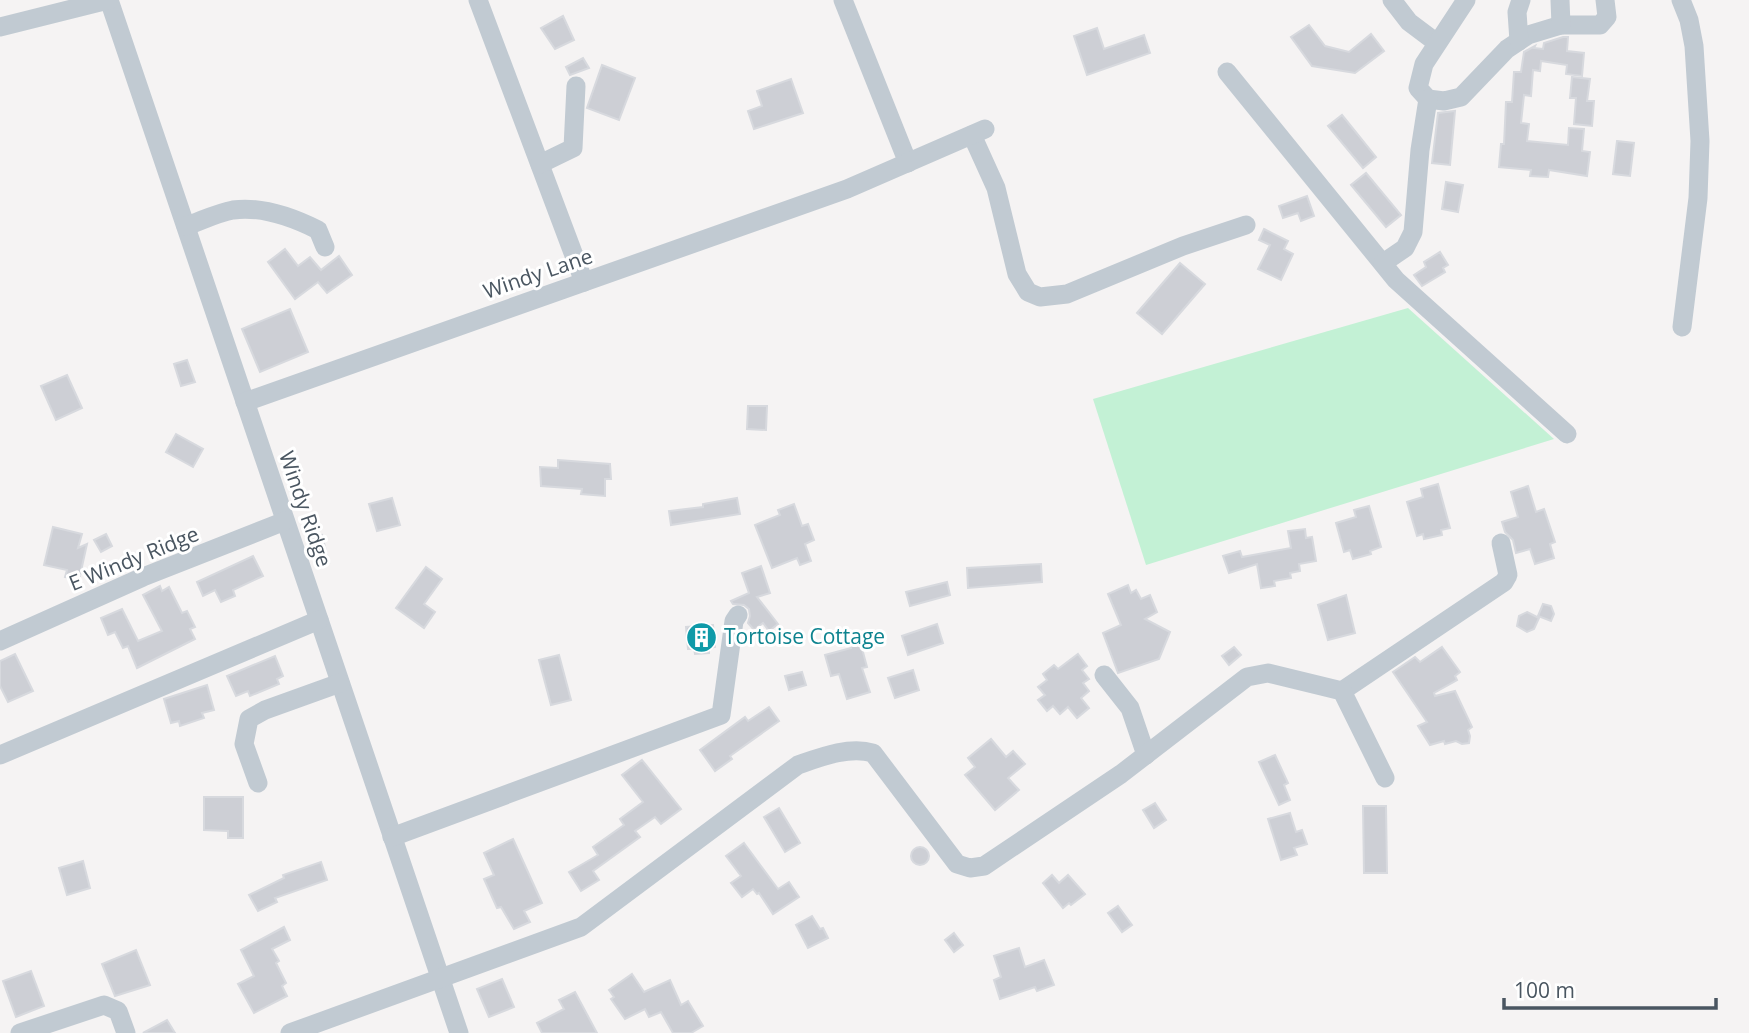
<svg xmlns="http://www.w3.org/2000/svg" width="1749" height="1033" viewBox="0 0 1749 1033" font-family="'Open Sans',sans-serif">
<rect width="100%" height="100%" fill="#f5f3f3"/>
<polygon fill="#c3f1d5" points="1408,308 1554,439 1146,565 1093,399"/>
<g fill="#cdcfd5" stroke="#d7d9de" stroke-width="2">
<polygon points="563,16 574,40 555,49 541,28"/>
<polygon points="1309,25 1325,46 1349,52 1371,34 1384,51 1355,73 1312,66 1291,37"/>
<polygon points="1097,28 1104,49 1144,35 1150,53 1087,75 1074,36"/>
<polygon points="1563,37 1568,37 1567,51 1584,53 1582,76 1566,74 1567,65 1541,61 1540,71 1533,70 1531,96 1524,95 1521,123 1529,124 1527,141 1568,145 1569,128 1584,129 1582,151 1590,152 1587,176 1549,170 1548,177 1530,176 1531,170 1499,167 1501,144 1504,144 1506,102 1512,102 1514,72 1521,72 1524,52 1535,46 1534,48 1543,49 1544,43"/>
<polygon points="583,58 589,68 570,75 566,67"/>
<polygon points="602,65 635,78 619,120 587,108"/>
<polygon points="1572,77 1590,79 1587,101 1594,101 1592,126 1574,124 1576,98 1570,98"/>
<polygon points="791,79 803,113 754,129 748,111 762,106 757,91"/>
<polygon points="1455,111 1450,165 1432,163 1438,113"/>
<polygon points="1342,115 1376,157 1363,168 1328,126"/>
<polygon points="1617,141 1634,143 1630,176 1613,174"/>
<polygon points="1366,173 1401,215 1386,227 1351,185"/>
<polygon points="1446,182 1463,185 1458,212 1442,209"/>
<polygon points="1307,196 1314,216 1301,221 1298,213 1283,218 1279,206"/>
<polygon points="1264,229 1288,241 1284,249 1293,254 1281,280 1258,269 1270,245 1259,240"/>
<polygon points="285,249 298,266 310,257 321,270 339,256 352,275 327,293 318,282 295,299 268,262"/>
<polygon points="1440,252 1448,265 1443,268 1445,272 1422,286 1414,275 1426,267 1424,262"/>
<polygon points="1180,263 1205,284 1162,334 1137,313"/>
<polygon points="290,309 308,352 260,372 242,329"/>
<polygon points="187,360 195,382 181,386 174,364"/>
<polygon points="67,375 82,408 56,420 41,386"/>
<polygon points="748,406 767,406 766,430 747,429"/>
<polygon points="176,434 203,449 193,467 166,452"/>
<polygon points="558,460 610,464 611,479 605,479 605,496 581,494 582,489 541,486 540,467 558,468"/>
<polygon points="1438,484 1450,528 1441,530 1442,535 1424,539 1423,534 1417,536 1407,502 1423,497 1421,489"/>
<polygon points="1528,486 1536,512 1544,509 1555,542 1550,544 1554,558 1535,564 1530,549 1516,553 1513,540 1505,532 1502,522 1518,517 1511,492"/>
<polygon points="392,498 400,525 377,531 369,504"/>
<polygon points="737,498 740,514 671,525 669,511 703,507 703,504"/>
<polygon points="794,504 802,526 808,524 814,540 805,544 811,561 800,565 797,558 772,568 755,525 780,515 778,510"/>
<polygon points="1369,506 1381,547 1370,551 1371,554 1353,559 1350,550 1344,552 1336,523 1356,517 1354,510"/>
<polygon points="53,527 82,534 78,548 87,544 79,580 65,577 67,570 44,565"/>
<polygon points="1305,529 1306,538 1312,537 1316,561 1299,564 1300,571 1290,573 1291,578 1274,581 1275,586 1261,588 1257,564 1229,573 1223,556 1240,551 1242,557 1291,548 1288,531"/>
<polygon points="106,534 112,546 101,552 94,540"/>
<polygon points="322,535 329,563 317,565 311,538"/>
<polygon points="253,556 263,576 233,590 235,596 221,602 215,590 203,596 197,582"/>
<polygon points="1041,564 1042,582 968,588 967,568"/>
<polygon points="761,566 770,593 757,597 778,624 769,631 763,623 754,630 748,623 750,616 749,609 744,605 733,604 731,601 749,593 742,573"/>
<polygon points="426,567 442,579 424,604 435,612 424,628 396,608"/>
<polygon points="947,582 950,595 910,606 906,592"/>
<polygon points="1128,585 1131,593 1136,590 1141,599 1150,595 1157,612 1145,619 1170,632 1159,659 1118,673 1103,633 1121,625 1108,594"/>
<polygon points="160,586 162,591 169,587 182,613 187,611 195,627 190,629 195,639 137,668 128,646 123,648 115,632 108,635 101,618 122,609 138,641 162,631 143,595"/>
<polygon points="1346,595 1355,633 1328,640 1318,605"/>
<polygon points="1543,604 1551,606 1554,614 1551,621 1538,616"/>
<polygon points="1527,612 1539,618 1534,629 1527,632 1517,626 1519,616"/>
<polygon points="937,624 943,643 908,655 902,636"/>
<polygon points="713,625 715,647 709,648 709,653 695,654 694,649 688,649 686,627"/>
<polygon points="860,641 867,667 862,668 870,692 847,699 839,674 831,676 825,655 851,648 850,643"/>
<polygon points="1234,647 1241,655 1229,665 1222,656"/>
<polygon points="1442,647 1460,672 1455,676 1457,680 1434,693 1435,696 1455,691 1472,727 1468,730 1470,736 1469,743 1462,744 1456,741 1445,744 1444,741 1430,745 1418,726 1427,722 1393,672 1415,657 1420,662"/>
<polygon points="15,654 33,691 8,702 0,686 0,661"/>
<polygon points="1078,654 1087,666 1082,670 1089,679 1083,683 1089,691 1081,698 1089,708 1077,718 1068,707 1060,714 1053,706 1047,711 1038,700 1045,695 1038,687 1047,680 1043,674 1054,665 1058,669"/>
<polygon points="559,655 571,700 551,705 539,660"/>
<polygon points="275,656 283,676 277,679 279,684 250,696 248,691 236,696 227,676"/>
<polygon points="913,670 919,690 895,698 888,678"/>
<polygon points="802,672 806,685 789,690 785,676"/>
<polygon points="207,685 214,710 202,713 204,718 180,726 179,721 171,723 164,699"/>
<polygon points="769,707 779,721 730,756 732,759 715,771 700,750 745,717 748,721"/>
<polygon points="991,739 1006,757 1013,751 1025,764 1008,778 1019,790 995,810 965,775 975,767 968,758"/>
<polygon points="1275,755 1288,783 1284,785 1290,800 1279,805 1259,762"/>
<polygon points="642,760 681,809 661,824 655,817 635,831 640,837 593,871 599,880 581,891 569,872 598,855 593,847 624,825 620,819 643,802 622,775"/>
<polygon points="204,797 243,797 243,838 228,838 228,831 204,830"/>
<polygon points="1155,803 1166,820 1154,828 1143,810"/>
<polygon points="1363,806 1386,806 1387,873 1364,873"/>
<polygon points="779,808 800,843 785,852 764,817"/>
<polygon points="1290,813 1296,832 1302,830 1307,844 1294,848 1297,855 1281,860 1268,819"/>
<polygon points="513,839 542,903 524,911 530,922 514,929 501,907 497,908 484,879 494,875 484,853"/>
<polygon points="744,843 778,889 789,882 799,897 773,914 759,893 757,894 753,889 742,897 731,883 741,876 726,856"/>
<circle cx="920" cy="856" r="9"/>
<polygon points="83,861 90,888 67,895 59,868"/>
<polygon points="321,862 327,880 275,898 277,902 258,911 249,895 284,878 283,875"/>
<polygon points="1052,875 1059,883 1068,875 1085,894 1071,905 1069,903 1063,908 1043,883"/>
<polygon points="1118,906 1132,925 1122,932 1108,913"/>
<polygon points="812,916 820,929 823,928 828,938 808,948 796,925"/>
<polygon points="284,927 290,940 272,949 279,961 276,963 286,983 282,986 287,996 254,1013 238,984 254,976 241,950"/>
<polygon points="954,933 963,945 954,952 945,940"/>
<polygon points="1019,948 1025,967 1044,960 1054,985 1037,991 1035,987 1000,999 994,980 1001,977 994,956"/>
<polygon points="136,950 150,985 115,996 102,964"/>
<polygon points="31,971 44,1006 16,1017 3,981"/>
<polygon points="632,974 644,992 670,980 681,1005 688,1001 703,1026 691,1033 673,1033 661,1012 649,1017 645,1009 625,1019 611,999 614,997 609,990"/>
<polygon points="502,979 514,1007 489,1017 477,989"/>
<polygon points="575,992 597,1033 542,1033 537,1023 564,1009 559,1000"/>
<polygon points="167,1020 175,1033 143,1033"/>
</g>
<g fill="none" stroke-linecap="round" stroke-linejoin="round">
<g stroke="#c1cad2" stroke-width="19">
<polyline points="109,0 459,1033"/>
<polyline points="478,0 584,282"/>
<polyline points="843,0 908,163"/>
<polyline points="1392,0 1409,22 1437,43"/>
<polyline points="1466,0 1424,64 1418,88 1428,99 1444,101 1461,97 1507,49 1528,35 1561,25 1600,25 1607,17 1605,0"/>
<polyline points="1560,0 1561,25"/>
<polyline points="1681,0 1689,20 1694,46 1700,141 1698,198 1682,327"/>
<polyline points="0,27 108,0"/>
<polyline points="1519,41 1517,12 1521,0"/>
<polyline points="1227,72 1396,280 1567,434"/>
<polyline points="972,135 996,188 1017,274 1028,292 1040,297 1067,294 1183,246 1246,225"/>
<polyline points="540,164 573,148 576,86"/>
<path d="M 186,226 C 201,221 217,213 233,210 C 261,206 292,217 318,230 L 325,247"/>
<polyline points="1383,263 1405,248 1413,232 1420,150 1428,99"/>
<polyline points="245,402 847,189 985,129"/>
<polyline points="0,641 143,577 285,521"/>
<polyline points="1104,675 1130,708 1146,755"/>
<polyline points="1342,691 1504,582 1508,575 1501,543"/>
<polyline points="0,755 319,620"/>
<polyline points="258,783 244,744 249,719 265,710 340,683"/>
<polyline points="392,837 721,715 734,621 738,615"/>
<polyline points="20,1033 104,1005 118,1011 126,1033"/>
<path d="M 290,1033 L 581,927 L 798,765 C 821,757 849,746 873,753 L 957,864 L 970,868 L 984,866 L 1121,774 L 1247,677 L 1268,673 L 1342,691 L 1385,778"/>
</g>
</g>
<defs>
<symbol id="building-disc" viewBox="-11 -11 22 22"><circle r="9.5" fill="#0f9aa8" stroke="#fff"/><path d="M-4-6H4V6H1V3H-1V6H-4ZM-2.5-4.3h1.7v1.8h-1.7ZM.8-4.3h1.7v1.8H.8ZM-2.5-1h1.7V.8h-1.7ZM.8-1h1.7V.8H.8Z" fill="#fff"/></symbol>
</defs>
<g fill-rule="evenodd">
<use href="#building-disc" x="684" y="620" width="35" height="35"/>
</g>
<g text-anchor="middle" stroke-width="6" stroke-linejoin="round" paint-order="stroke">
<g font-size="21" fill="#4a5661" stroke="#fff">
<text transform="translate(538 274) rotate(-19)" y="7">Windy Lane</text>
<text transform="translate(305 509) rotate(71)" y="7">Windy Ridge</text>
<text transform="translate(134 559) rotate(-22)" y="7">E Windy Ridge</text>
</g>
<g font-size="21" fill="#0d838f" stroke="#fff" text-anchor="start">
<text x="724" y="644">Tortoise Cottage</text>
</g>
</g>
<path d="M1504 998v10h212v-10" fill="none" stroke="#4a5661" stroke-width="3.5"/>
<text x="1514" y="998" font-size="21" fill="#4a5661" stroke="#ffffff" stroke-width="5" paint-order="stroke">100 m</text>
</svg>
